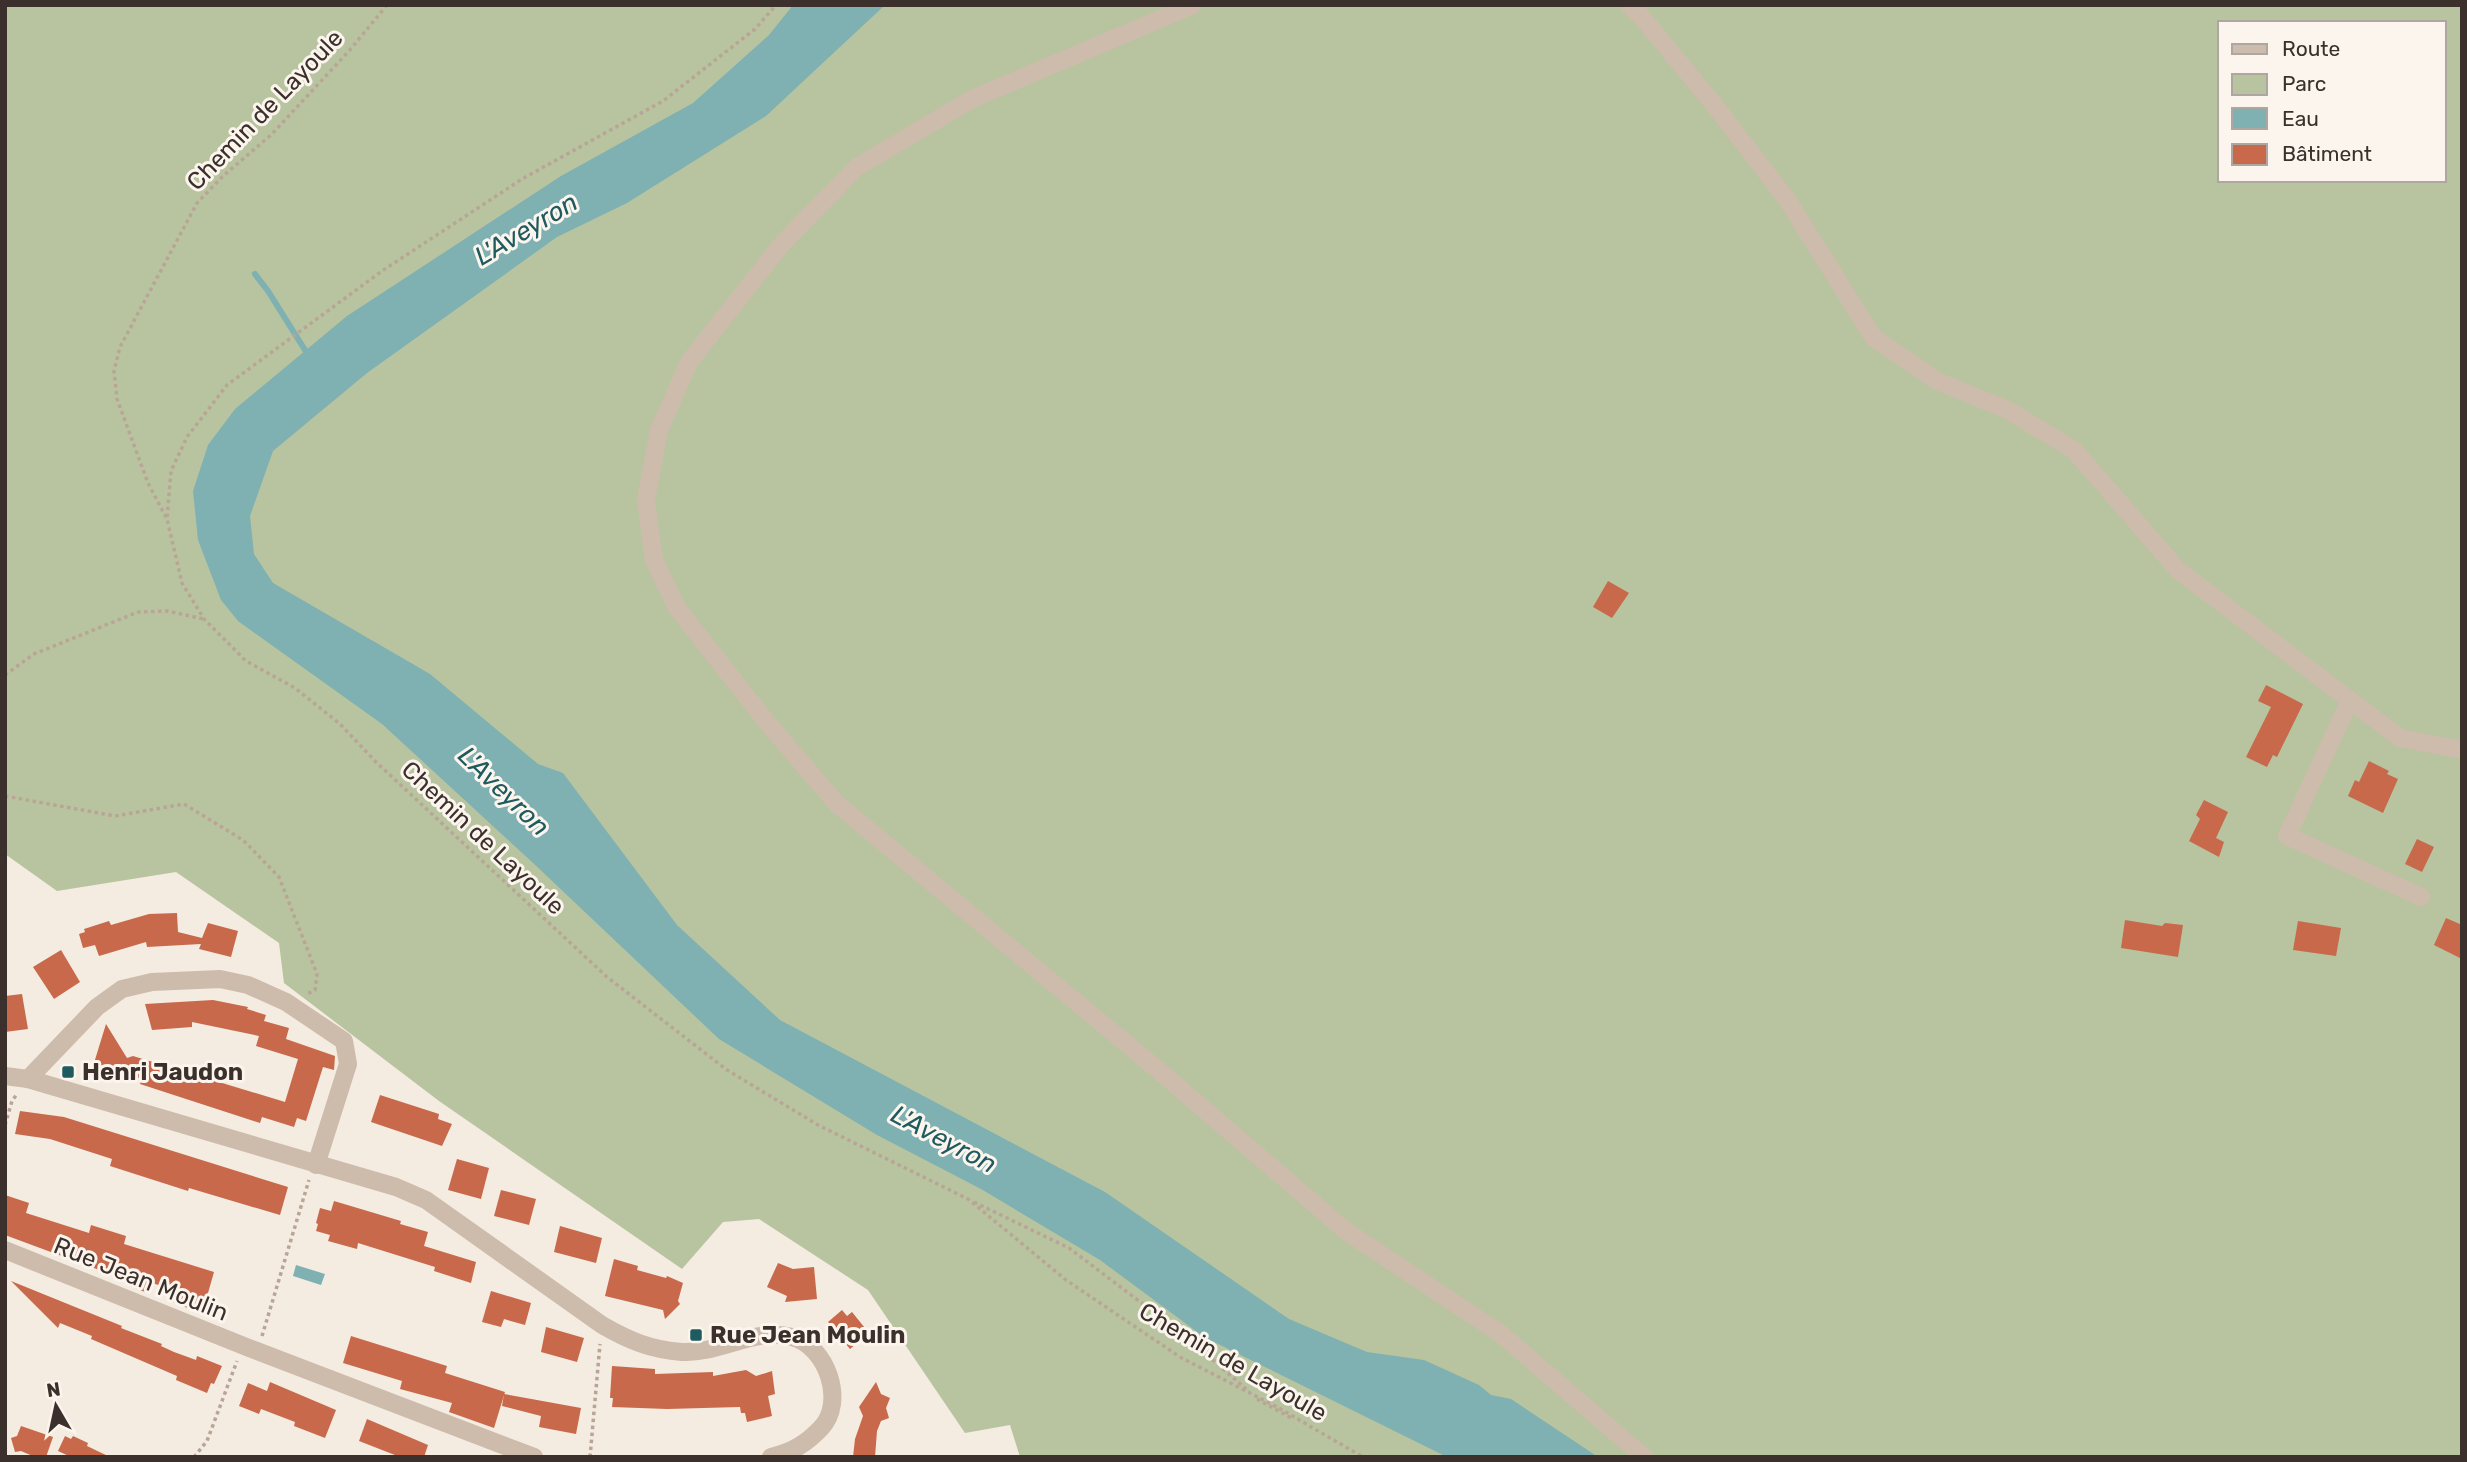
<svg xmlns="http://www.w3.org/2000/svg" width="2467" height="1462" viewBox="0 0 2467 1462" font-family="Rubik,sans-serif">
<rect width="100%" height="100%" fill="#f4ebe1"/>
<path fill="#b8c4a0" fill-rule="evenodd" d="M 5,5 L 2462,5 L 2462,1457 L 1020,1457 L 1010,1425 L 965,1433 L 868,1290 L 759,1219 L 723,1222 L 682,1269 L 439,1101 L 284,983 L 279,943 L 176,872 L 57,891 L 5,854 ZM 2220,23 L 2444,23 L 2444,180 L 2220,180 Z"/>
<g fill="#7fb0b2">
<polygon points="793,5 885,5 766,116 627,203 557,237 367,373 273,451 250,516 254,554 273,583 430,674 538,764 563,773 677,925 780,1020 1105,1192 1289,1319 1367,1352 1424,1360 1479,1385 1491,1395 1511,1399 1598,1457 1447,1457 1204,1337 1100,1260 981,1189 877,1135 719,1039 532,862 382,724 238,621 221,600 198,540 193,491 208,445 235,409 347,316 561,176 693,103 769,35"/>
<polygon points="296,1265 325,1274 321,1285 293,1276"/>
</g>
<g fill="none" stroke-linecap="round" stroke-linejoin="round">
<polyline stroke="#7fb0b2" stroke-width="6" points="255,274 268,291 305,350"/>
</g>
<g fill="#c8694b">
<polygon points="1608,581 1629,593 1612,618 1593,607"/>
<polygon points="2266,685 2303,704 2277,757 2273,755 2267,767 2246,757 2271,707 2258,701"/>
<polygon points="2369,761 2389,771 2387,774 2398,779 2383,813 2348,796 2355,780 2359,782"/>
<polygon points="2204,800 2228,812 2216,838 2224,842 2219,857 2189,841 2200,819 2196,815"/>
<polygon points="2417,839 2434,847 2422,872 2405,864"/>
<polygon points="177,913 178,932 202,938 208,923 238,931 231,957 199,949 201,944 147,947 146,942 99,956 95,945 83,948 79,934 85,932 84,929 109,921 111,925 149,914"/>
<polygon points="2446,918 2462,925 2462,959 2434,945"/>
<polygon points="2125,920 2162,926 2165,923 2183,925 2178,957 2121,948"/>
<polygon points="2298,921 2341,928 2336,956 2293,950"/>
<polygon points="61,950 80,982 54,999 33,967"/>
<polygon points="22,994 28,1029 5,1032 5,996"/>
<polygon points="213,1000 248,1007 247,1009 266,1015 264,1021 289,1028 286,1039 335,1056 334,1070 323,1067 306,1121 297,1118 294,1127 262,1117 260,1123 140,1084 142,1079 94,1063 106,1024 127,1058 133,1056 285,1102 298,1059 256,1046 259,1036 192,1022 192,1027 152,1030 145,1004"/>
<polygon points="380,1095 439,1114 438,1119 452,1124 442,1146 371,1122"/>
<polygon points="20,1111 64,1117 288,1187 280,1215 189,1188 188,1191 110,1166 112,1159 50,1139 15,1134"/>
<polygon points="457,1159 489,1168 481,1199 448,1190"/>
<polygon points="501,1190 536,1199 529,1225 494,1216"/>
<polygon points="5,1195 29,1203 26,1213 89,1233 91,1225 126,1236 124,1244 214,1272 202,1314 173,1302 177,1291 149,1282 145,1292 128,1285 129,1281 5,1235"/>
<polygon points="334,1201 401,1221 400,1224 428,1232 424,1246 476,1262 471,1283 434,1271 435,1267 358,1243 357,1249 328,1241 330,1235 316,1231 318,1224 316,1223 320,1208 331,1211"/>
<polygon points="560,1226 602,1238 596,1263 554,1252"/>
<polygon points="614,1259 638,1266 637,1270 666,1278 667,1276 683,1283 678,1301 680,1304 665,1319 663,1310 605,1296"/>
<polygon points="778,1263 793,1269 814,1267 817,1299 785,1302 787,1296 767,1287"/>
<polygon points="11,1281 122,1326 121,1328 162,1344 161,1346 174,1352 196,1360 197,1356 222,1366 214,1384 211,1383 207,1393 176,1380 177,1376 91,1339 92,1336 60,1323 58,1328"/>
<polygon points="491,1291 531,1303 525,1325 504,1319 501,1327 482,1322"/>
<polygon points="842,1310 847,1316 852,1312 869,1333 850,1349 828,1322"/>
<polygon points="546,1327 584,1338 577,1362 541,1352"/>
<polygon points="351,1336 447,1366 445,1373 505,1392 494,1428 449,1412 452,1403 400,1389 402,1381 343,1363"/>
<polygon points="612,1366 655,1369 655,1374 713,1372 713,1376 746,1370 756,1376 772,1371 775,1394 768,1396 772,1416 747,1422 745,1413 741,1413 740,1407 667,1409 612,1407 613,1398 610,1398"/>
<polygon points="270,1382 336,1410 325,1438 294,1426 295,1422 261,1409 259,1414 239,1406 248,1383 267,1391"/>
<polygon points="876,1382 881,1394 890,1398 886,1408 889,1418 881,1421 877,1431 875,1457 853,1457 855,1439 863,1416 859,1407"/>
<polygon points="504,1394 581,1408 576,1434 539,1427 541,1416 502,1406"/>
<polygon points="367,1419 428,1445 424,1457 400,1457 359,1441"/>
<polygon points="21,1426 53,1437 46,1457 35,1457 21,1451 15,1452 11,1438 17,1436"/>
<polygon points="65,1436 71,1439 73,1436 88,1443 87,1446 110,1457 71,1457 58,1451"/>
</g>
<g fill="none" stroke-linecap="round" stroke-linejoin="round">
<g stroke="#b9a596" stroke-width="3.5" stroke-dasharray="3.5 3.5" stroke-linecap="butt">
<polyline points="387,5 349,51 271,135 223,176 197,203 120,347 114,371 117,399 148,483 167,519 182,583 204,619 246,661 295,688 340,724 376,762 607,977 727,1070 818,1125 968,1199 1066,1280 1180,1357 1277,1407 1363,1457"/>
<polyline points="167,517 171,471 187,437 227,385 382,271 522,179 663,101 755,29 776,5"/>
<polyline points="5,675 34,654 138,612 167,611 204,619"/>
<polyline points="5,796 115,816 184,804 243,840 279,877 317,974 315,990 307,994"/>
<polyline points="5,1125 12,1101 17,1094"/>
<polyline points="974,1202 1069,1248 1189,1339 1246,1389"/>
<polyline points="262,1336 309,1180"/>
<polyline points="1257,1399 1293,1419"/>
<polyline points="194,1457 207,1441 237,1361"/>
<polyline points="590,1457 600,1344"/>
</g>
<g stroke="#cdbbac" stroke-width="18">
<polyline points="1193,5 972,99 857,167 780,246 689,362 659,430 646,500 654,560 677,608 766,721 836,803 1157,1069 1346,1231 1501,1334 1644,1457"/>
<polyline points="1629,5 1641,16 1716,107 1788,201 1873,337 1937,381 2008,410 2074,450 2178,570 2400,738 2462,750"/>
<polyline points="2350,700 2287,836 2421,897"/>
<path d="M 5,1076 L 28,1079 L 396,1187 L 426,1200 L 602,1325 C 628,1340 651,1350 682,1352 C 720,1354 754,1327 792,1337 C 827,1346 846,1402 821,1428 C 806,1444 792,1452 771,1457"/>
<polyline points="28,1079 97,1007 122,989 152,982 220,979 248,985 286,1002 344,1041 348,1064 316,1165"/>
<polyline points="5,1250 249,1348 534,1457"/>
</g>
</g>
<g fill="#1f5a5e" stroke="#fbf5ee" stroke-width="2.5">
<rect x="61" y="1065" width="14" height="14" rx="3.5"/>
<rect x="689" y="1328" width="14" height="14" rx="3.5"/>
</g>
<g text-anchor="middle" stroke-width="6" stroke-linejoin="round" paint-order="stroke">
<g font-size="24" fill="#3b302b" stroke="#fbf5ee">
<text transform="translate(265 110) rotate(-46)" y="8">Chemin de Layoule</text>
<text transform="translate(483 838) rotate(43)" y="8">Chemin de Layoule</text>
<text transform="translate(141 1279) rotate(22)" y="8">Rue Jean Moulin</text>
<text transform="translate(1233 1362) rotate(30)" y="8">Chemin de Layoule</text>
</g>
<g font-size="24" font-weight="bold" fill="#3b302b" stroke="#fbf5ee" text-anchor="start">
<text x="82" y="1080">Henri Jaudon</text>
<text x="710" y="1343">Rue Jean Moulin</text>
</g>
<g font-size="26" font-style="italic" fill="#1f5a5e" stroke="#fbf5ee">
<text transform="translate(526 229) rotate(-31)" y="9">L'Aveyron</text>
<text transform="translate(504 791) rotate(44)" y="9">L'Aveyron</text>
<text transform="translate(944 1139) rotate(28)" y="9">L'Aveyron</text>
</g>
</g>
<rect width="2467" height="1462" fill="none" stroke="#3b302b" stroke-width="14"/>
<rect x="2218" y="21" width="228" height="161" fill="#fbf5ee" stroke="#aea6a0" stroke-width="2"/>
<rect x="2232" y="44" width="35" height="10" fill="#cdbbac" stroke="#aea6a0" stroke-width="2"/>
<text x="2282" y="56" font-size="21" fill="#3b302b">Route</text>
<rect x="2232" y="74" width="35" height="21" fill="#b8c4a0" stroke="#aea6a0" stroke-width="2"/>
<text x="2282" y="91" font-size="21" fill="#3b302b">Parc</text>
<rect x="2232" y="108" width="35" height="21" fill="#7fb0b2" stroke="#aea6a0" stroke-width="2"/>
<text x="2282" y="126" font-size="21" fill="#3b302b">Eau</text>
<rect x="2232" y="144" width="35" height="21" fill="#c8694b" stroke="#aea6a0" stroke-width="2"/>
<text x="2282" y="161" font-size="21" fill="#3b302b">Bâtiment</text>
<g transform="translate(56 1406) rotate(351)" stroke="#fbf5ee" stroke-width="5" paint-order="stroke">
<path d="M0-5L12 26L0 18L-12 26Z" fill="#3b302b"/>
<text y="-10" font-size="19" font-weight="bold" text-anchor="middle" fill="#3b302b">N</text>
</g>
</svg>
